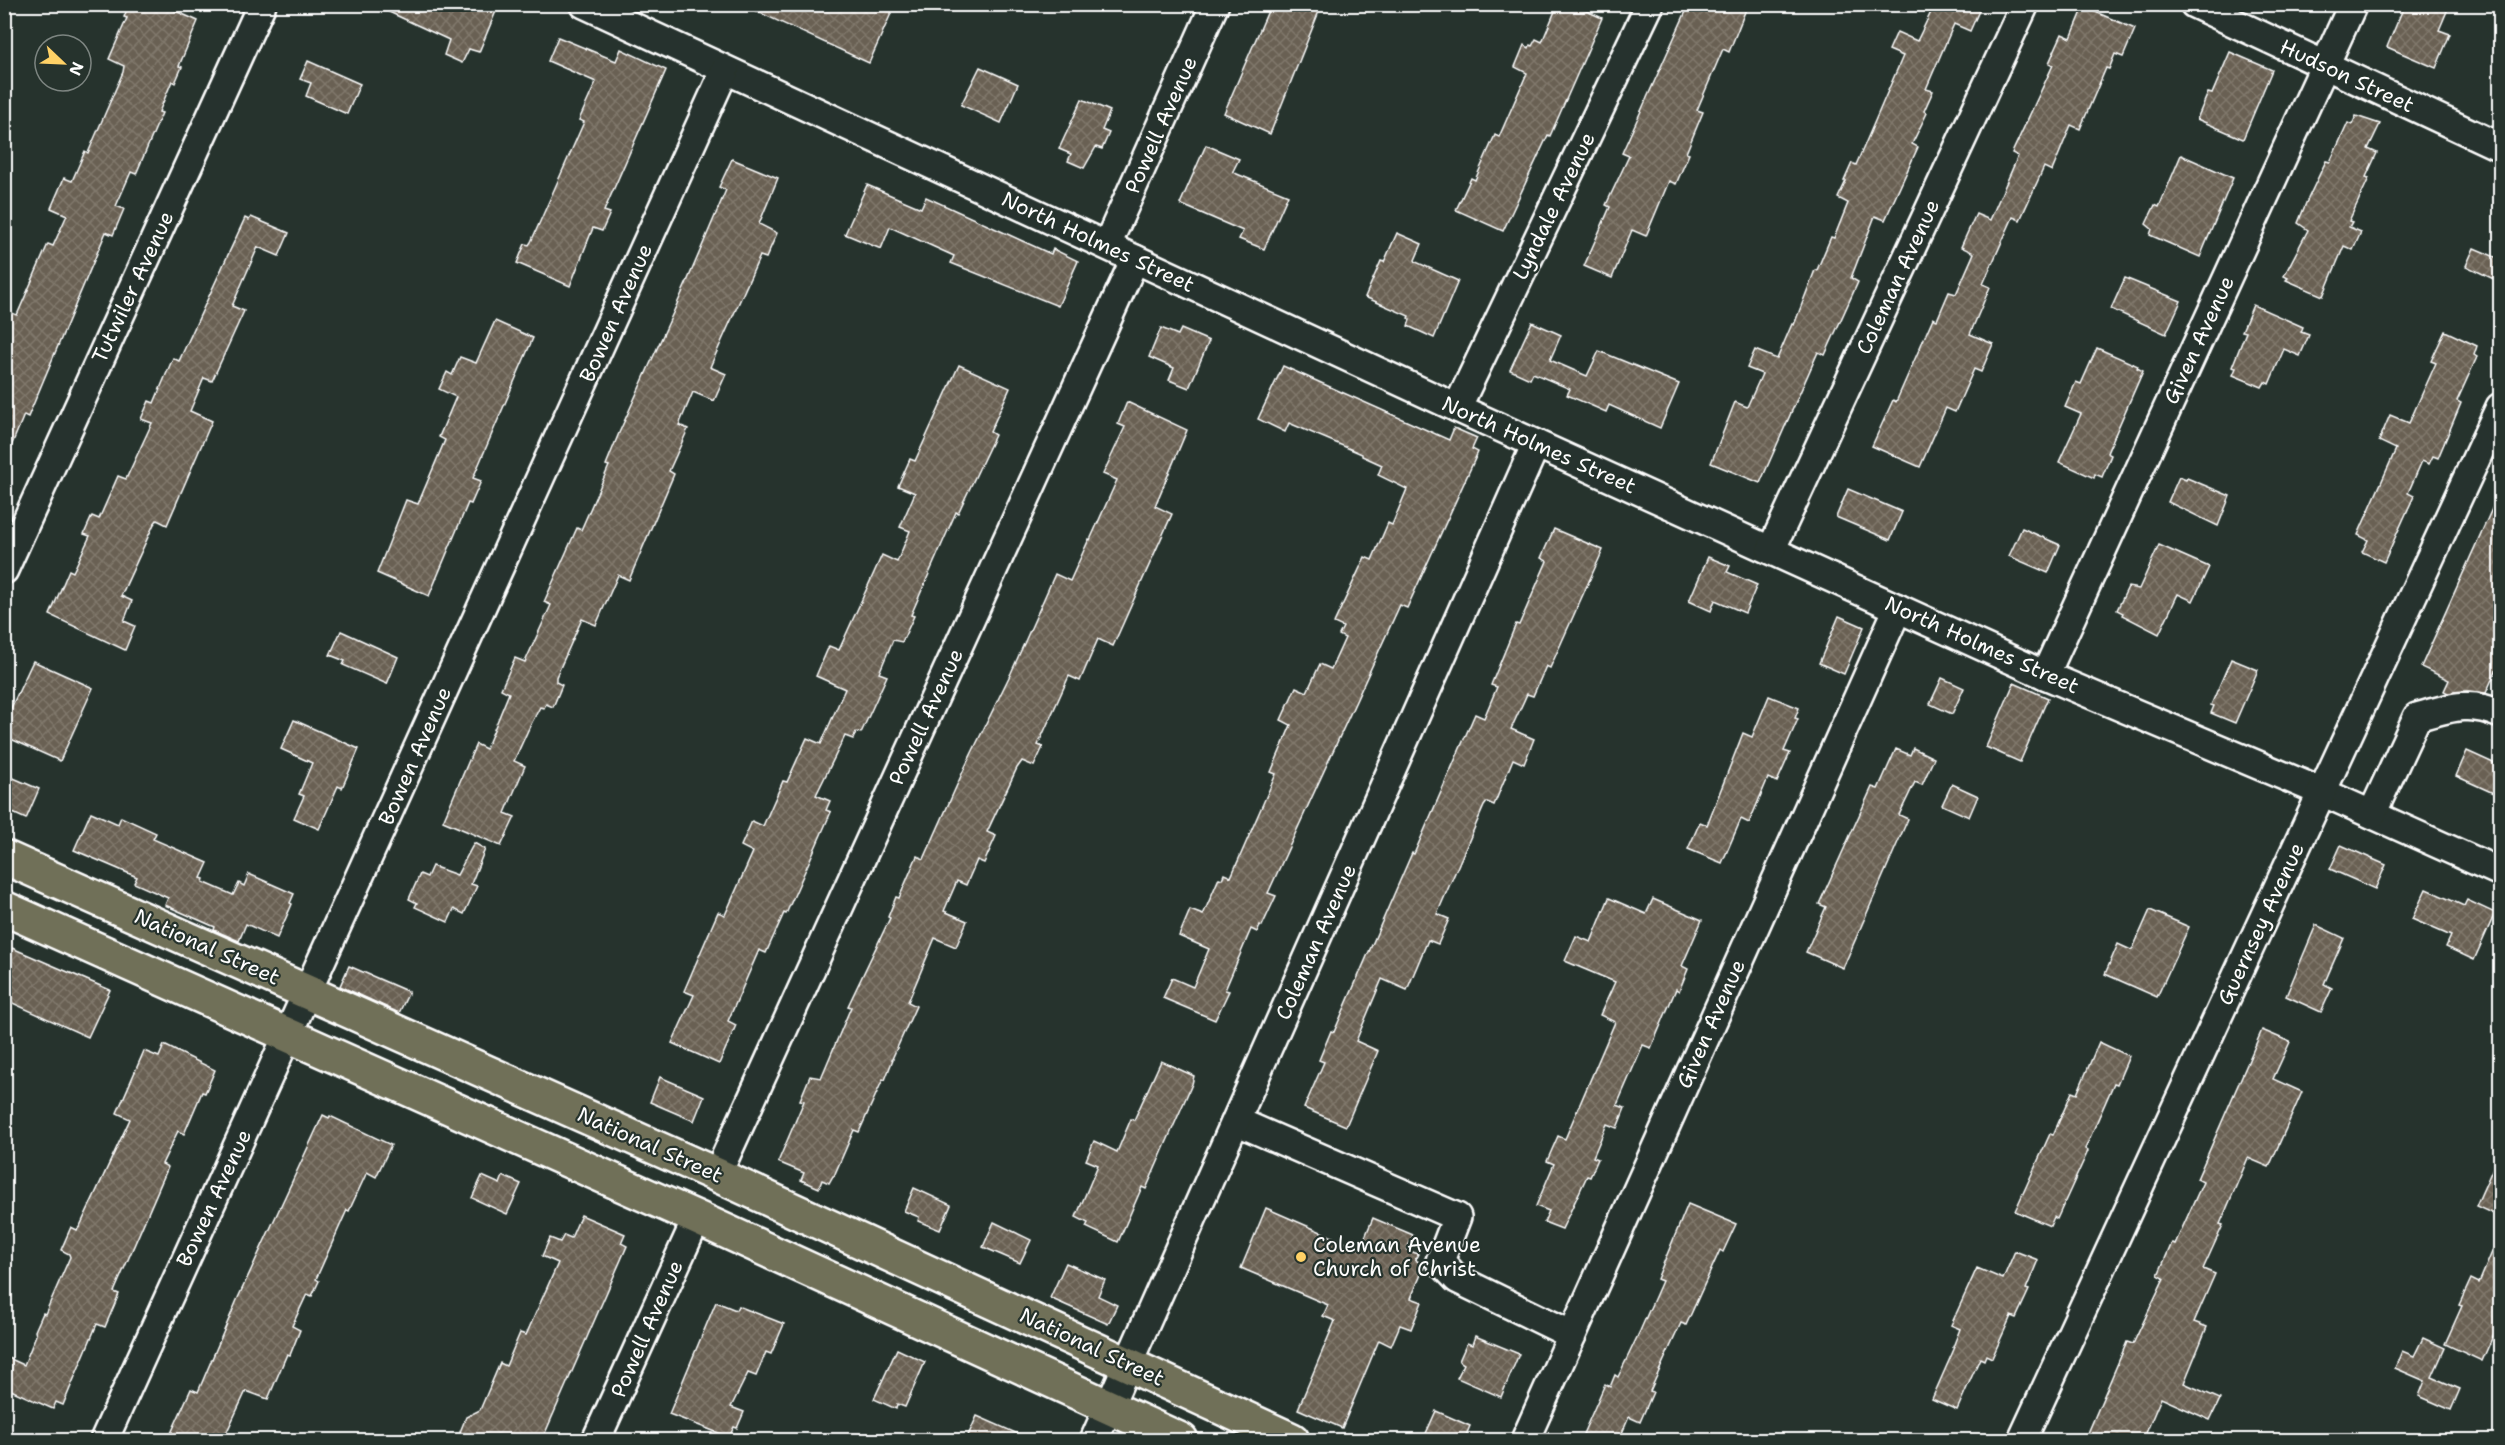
<svg xmlns="http://www.w3.org/2000/svg" width="2505" height="1445" viewBox="0 0 2505 1445" font-family="'Shantell Sans',sans-serif">
<defs>
<pattern id="building-cross-hatch" width="8" height="8" patternUnits="userSpaceOnUse" patternTransform="scale(1.5)"><rect width="8" height="8" fill="#696052"/><path d="M0 0l8 8M0 8l8-8" fill="none" stroke="#80786c"/></pattern>
</defs>
<rect width="100%" height="100%" fill="#26332d"/>
<filter id="ink" filterUnits="userSpaceOnUse"><feTurbulence type="fractalNoise" baseFrequency=".0167" numOctaves="2"/><feDisplacementMap in="SourceGraphic" scale="12" xChannelSelector="R" yChannelSelector="G"/><feConvolveMatrix kernelMatrix="1 2 1 2 8 2 1 2 1" color-interpolation-filters="sRGB"/></filter>
<g filter="url(#ink)">
<g fill="url(#building-cross-hatch)" stroke="#fff" stroke-width="1.5">
<polygon points="129,4 160,4 198,21 179,66 182,67 175,83 172,81 159,112 162,113 136,174 131,172 116,206 124,209 113,235 106,232 28,417 24,415 5,461 4,310 17,315 48,244 53,246 67,215 51,208 64,178 72,181 85,151 88,153 123,72 124,66 109,59 127,18 124,17"/>
<polygon points="372,4 499,4 479,52 469,49 462,63 444,55 449,40"/>
<polygon points="741,4 882,4 893,9 869,63"/>
<polygon points="1271,4 1322,4 1270,134 1224,113"/>
<polygon points="1558,4 1571,4 1602,18 1550,136 1548,135 1503,231 1456,210 1471,178 1475,180 1495,135 1499,137 1527,73 1515,67 1524,45 1529,48 1530,45 1532,46 1536,39 1542,42"/>
<polygon points="1693,4 1748,4 1729,52 1723,49 1697,110 1703,112 1686,153 1689,154 1676,184 1669,181 1646,236 1632,230 1612,278 1584,266 1610,207 1606,205 1629,156 1622,153 1688,7 1692,9"/>
<polygon points="1935,4 1982,4 1970,31 1954,24 1926,89 1933,91 1924,111 1927,113 1912,144 1918,147 1885,220 1875,216 1851,278 1858,282 1825,355 1818,352 1760,483 1711,463 1735,402 1747,407 1762,374 1747,368 1755,350 1777,359 1792,324 1794,325 1815,270 1817,270 1831,237 1834,238 1848,203 1838,198 1846,181 1844,181 1852,163 1856,165 1903,56 1889,50 1897,32 1917,41"/>
<polygon points="2405,4 2450,4 2439,30 2450,34 2436,68 2387,47"/>
<polygon points="2084,7 2135,29 2123,57 2115,54 2109,69 2106,68 2080,129 2071,125 2052,171 2044,167 2020,220 2013,217 1983,284 1990,287 1970,334 1993,344 1981,372 1974,369 1955,412 1946,408 1920,467 1872,446 1893,400 1896,402 1933,318 1937,320 1949,292 1956,294 1974,253 1961,247 1976,214 1990,220 2018,156 2012,153 2053,65 2049,63 2062,34 2071,38"/>
<polygon points="558,37 616,61 621,49 666,70 604,211 610,213 602,231 593,228 570,286 517,263 525,244 529,245 531,242 584,122 579,120 596,82 548,61"/>
<polygon points="2230,52 2272,70 2243,139 2197,119 2208,93 2212,94"/>
<polygon points="308,61 360,84 347,114 306,96 311,83 300,79"/>
<polygon points="980,67 1018,84 1001,123 961,105"/>
<polygon points="1082,99 1110,111 1102,130 1109,133 1102,149 1096,147 1084,168 1068,161 1071,154 1059,149"/>
<polygon points="2356,116 2380,124 2368,149 2377,153 2366,177 2369,178 2349,221 2352,222 2349,227 2361,232 2353,250 2344,246 2323,296 2286,280 2288,278 2284,276 2308,230 2298,223 2306,203 2326,161 2330,162 2348,123 2352,125"/>
<polygon points="1206,145 1239,159 1233,171 1237,174 1288,195 1264,249 1239,239 1243,231 1180,204"/>
<polygon points="2181,155 2233,178 2200,257 2150,235 2152,229 2146,224 2155,205 2159,207"/>
<polygon points="732,159 778,178 759,224 777,233 766,258 760,256 710,367 726,374 714,401 693,392 679,425 688,429 669,471 674,474 629,580 618,575 596,625 582,619 556,677 556,682 562,685 553,707 546,704 544,708 540,707 529,728 514,761 525,766 505,813 515,817 501,846 443,821 476,744 486,749 509,693 501,689 515,658 525,662 551,605 544,602 577,528 581,530 609,466 606,465 619,433 686,284 726,190 719,187"/>
<polygon points="867,185 921,208 926,197 1051,254 1053,249 1078,261 1058,306 951,263 954,256 890,227 881,249 845,234"/>
<polygon points="251,217 289,233 279,256 258,247 232,306 244,311 212,381 204,378 190,411 212,421 167,525 157,520 154,524 121,596 132,601 124,621 135,626 125,650 50,615 69,570 73,572 90,536 84,534 92,516 99,519 118,476 126,479 152,423 141,419 149,401 154,403 173,358 179,361 245,218 249,220"/>
<polygon points="1397,233 1422,244 1415,260 1416,262 1458,281 1434,338 1408,326 1410,320 1408,318 1409,316 1365,297 1381,261 1384,262"/>
<polygon points="2474,248 2500,259 2500,282 2466,266"/>
<polygon points="2125,278 2181,301 2166,334 2111,309"/>
<polygon points="2253,305 2303,327 2301,332 2309,335 2300,356 2284,349 2269,384 2265,382 2262,387 2233,375 2236,368 2232,367 2246,332 2242,331"/>
<polygon points="495,321 533,338 473,478 481,481 471,504 468,503 429,596 377,573 406,500 418,504 445,440 439,437 456,397 439,389 447,372 452,375 460,357 476,363"/>
<polygon points="1532,322 1561,335 1550,360 1587,376 1599,351 1679,384 1660,428 1609,405 1606,412 1567,395 1570,389 1533,373 1530,379 1510,370"/>
<polygon points="1161,328 1178,335 1181,329 1209,341 1189,388 1169,380 1174,368 1149,357"/>
<polygon points="2445,331 2477,346 2474,355 2477,357 2457,401 2461,403 2438,458 2433,456 2429,464 2422,461 2408,493 2414,496 2384,562 2362,552 2368,540 2358,535 2396,449 2379,441 2390,415 2409,423 2436,363 2431,361"/>
<polygon points="2097,348 2138,366 2137,368 2143,371 2107,453 2111,455 2102,477 2095,474 2094,478 2059,462 2081,414 2065,407 2076,382 2081,384"/>
<polygon points="959,365 1010,388 990,432 995,435 958,513 956,512 911,615 914,616 902,642 893,640 879,673 887,676 861,733 856,732 853,739 845,736 816,795 830,801 826,810 831,812 786,914 784,913 766,953 759,950 742,989 728,1021 736,1025 719,1064 672,1043 694,995 684,991 718,912 725,915 753,852 741,846 752,821 763,826 783,781 787,782 807,738 821,744 845,689 816,676 829,646 839,650 882,555 897,562 910,531 900,527 915,493 898,486 910,459 915,461"/>
<polygon points="1283,366 1449,440 1454,428 1477,438 1472,449 1478,452 1407,608 1400,605 1268,893 1276,896 1262,926 1260,925 1257,932 1251,929 1225,990 1229,991 1215,1020 1163,998 1172,978 1193,987 1209,949 1179,936 1190,910 1203,915 1219,878 1222,879 1224,874 1231,877 1276,774 1271,772 1291,725 1281,720 1296,687 1307,692 1320,664 1331,669 1345,638 1339,635 1343,627 1334,623 1365,557 1372,560 1388,523 1392,525 1407,489 1378,475 1382,465 1362,456 1362,454 1289,423 1285,432 1258,419"/>
<polygon points="1127,402 1187,430 1155,506 1172,514 1113,646 1098,639 1080,681 1069,676 1038,745 1043,747 1034,766 1022,761 1017,768 987,832 996,836 984,863 977,860 966,885 957,881 944,911 967,921 956,947 935,938 908,1002 916,1006 892,1059 893,1059 885,1080 883,1079 859,1132 854,1130 834,1176 833,1176 829,1183 822,1180 819,1188 801,1180 804,1173 778,1162 804,1101 800,1100 810,1076 821,1078 851,1007 848,1006 890,918 888,917 896,897 899,898 917,856 924,859 965,767 1011,673 1055,574 1070,581 1089,539 1090,540 1117,480 1103,474 1125,427 1118,424"/>
<polygon points="2179,477 2186,480 2187,478 2230,496 2218,526 2168,502"/>
<polygon points="1848,489 1902,512 1890,540 1836,517"/>
<polygon points="2500,491 2500,661 2486,693 2468,691 2448,693 2444,691 2449,680 2421,667"/>
<polygon points="2022,528 2060,545 2048,573 2009,556"/>
<polygon points="1554,529 1603,550 1550,668 1546,666 1533,696 1527,694 1511,729 1534,739 1524,764 1513,759 1494,805 1487,802 1484,806 1437,914 1449,919 1438,944 1428,940 1407,990 1382,979 1356,1041 1378,1051 1346,1126 1304,1108 1324,1062 1319,1060 1331,1031 1334,1032 1412,853 1414,854 1475,714 1484,718 1497,687 1491,685 1516,624 1519,625 1547,561 1541,558"/>
<polygon points="2159,545 2209,567 2193,601 2178,594 2159,634 2122,615 2123,613 2117,610 2128,587 2139,589"/>
<polygon points="1708,557 1730,566 1727,572 1757,585 1745,613 1715,600 1711,611 1689,601"/>
<polygon points="1839,616 1864,627 1844,674 1819,663"/>
<polygon points="341,631 398,657 387,684 343,665 345,661 330,655"/>
<polygon points="2231,659 2258,670 2235,723 2211,713 2214,706 2211,705"/>
<polygon points="33,661 93,688 60,761 4,736 4,723"/>
<polygon points="1942,678 1964,688 1952,714 1930,704"/>
<polygon points="2014,683 2048,698 2020,762 1986,747"/>
<polygon points="1769,696 1799,708 1795,718 1798,719 1784,751 1790,753 1777,782 1768,778 1749,823 1741,819 1722,863 1688,849 1700,822 1707,825 1743,733 1752,737"/>
<polygon points="294,720 359,749 342,788 338,786 319,829 294,818 304,796 299,794 312,763 281,749"/>
<polygon points="1913,748 1934,758 1922,785 1915,782 1899,815 1908,819 1843,968 1806,952 1826,907 1819,904 1872,787 1878,789 1896,749 1910,755"/>
<polygon points="2467,751 2500,766 2500,796 2456,776"/>
<polygon points="4,774 39,789 26,819 4,809"/>
<polygon points="1952,784 1978,796 1969,817 1942,805"/>
<polygon points="91,812 118,824 121,817 156,833 153,839 208,863 201,878 204,879 203,882 233,895 239,883 244,886 249,874 294,894 290,903 292,904 277,938 246,924 239,941 214,930 215,927 165,905 168,898 134,883 137,877 74,850"/>
<polygon points="474,843 485,849 471,884 477,886 464,914 454,909 448,922 415,907 417,903 409,899 420,874 427,877 432,866 457,875"/>
<polygon points="2341,845 2386,865 2375,889 2330,869"/>
<polygon points="2426,889 2464,906 2467,900 2495,913 2474,960 2446,947 2451,936 2412,919"/>
<polygon points="1609,898 1646,914 1653,899 1702,920 1682,966 1688,969 1679,991 1676,989 1651,1048 1643,1045 1617,1105 1625,1108 1617,1128 1607,1124 1593,1157 1598,1159 1590,1177 1587,1176 1562,1229 1544,1222 1549,1211 1536,1206 1554,1164 1547,1161 1558,1136 1565,1139 1615,1022 1600,1015 1615,982 1565,961 1576,936 1591,942"/>
<polygon points="2150,910 2189,927 2157,997 2105,974 2118,944 2131,950 2133,948"/>
<polygon points="2316,925 2344,938 2324,984 2332,988 2321,1012 2286,996"/>
<polygon points="12,948 110,990 88,1037 8,1001 10,997 4,995 4,952 9,954"/>
<polygon points="349,966 409,992 399,1013 340,986"/>
<polygon points="2262,1030 2290,1042 2273,1079 2302,1092 2269,1167 2248,1158 2220,1224 2223,1225 2203,1269 2215,1274 2194,1322 2207,1327 2184,1383 2220,1399 2210,1420 2161,1398 2143,1440 2085,1440 2127,1342 2133,1344 2164,1278 2158,1275 2172,1243 2175,1244 2203,1182 2197,1179"/>
<polygon points="2099,1042 2129,1056 2117,1084 2114,1083 2085,1149 2088,1151 2057,1219 2054,1217 2050,1226 2015,1211 2050,1134 2053,1135 2072,1092 2077,1094"/>
<polygon points="164,1045 215,1070 205,1093 202,1092 184,1134 178,1131 162,1164 168,1167 114,1292 119,1294 105,1327 97,1324 63,1405 56,1402 53,1409 4,1387 4,1356 24,1365 36,1335 35,1331 43,1313 45,1314 70,1257 69,1254 61,1250 71,1227 77,1230 80,1226 130,1119 117,1113 144,1051 159,1057"/>
<polygon points="1161,1061 1194,1076 1192,1084 1146,1189 1142,1187 1118,1242 1086,1227 1088,1223 1076,1217 1098,1165 1086,1160 1094,1141 1117,1152 1131,1119 1134,1120"/>
<polygon points="660,1077 704,1096 694,1121 650,1102"/>
<polygon points="323,1115 329,1118 330,1116 391,1145 376,1177 367,1172 349,1211 347,1210 316,1279 319,1281 312,1296 307,1294 292,1326 300,1330 290,1355 287,1354 268,1399 246,1391 223,1440 168,1440 191,1389 198,1392 237,1300"/>
<polygon points="2500,1152 2500,1217 2476,1206"/>
<polygon points="482,1176 500,1184 503,1176 521,1184 507,1214 472,1198"/>
<polygon points="914,1188 951,1205 940,1230 918,1221 919,1217 904,1211"/>
<polygon points="1688,1204 1736,1224 1723,1252 1720,1250 1686,1325 1681,1323 1650,1391 1653,1392 1640,1422 1629,1417 1619,1440 1598,1440 1583,1434 1605,1384 1610,1387 1615,1375 1618,1377 1640,1331 1662,1281 1657,1279"/>
<polygon points="1266,1208 1360,1249 1373,1218 1413,1235 1407,1250 1418,1254 1415,1260 1425,1265 1411,1298 1422,1302 1411,1329 1400,1325 1391,1346 1379,1340 1342,1428 1298,1409 1335,1321 1323,1316 1328,1305 1241,1268"/>
<polygon points="581,1215 625,1234 621,1243 627,1246 542,1440 467,1440 460,1432 466,1417 480,1410 500,1363 506,1366 520,1333 526,1335 558,1263 542,1256 550,1238 560,1242 564,1235 571,1238"/>
<polygon points="994,1222 1031,1240 1020,1263 983,1247"/>
<polygon points="2500,1233 2500,1320 2482,1361 2445,1344 2462,1306 2459,1305 2471,1279 2479,1283"/>
<polygon points="2015,1251 2038,1260 2026,1289 2029,1290 2016,1318 2011,1316 1992,1358 1986,1355 1984,1360 1980,1358 1957,1410 1932,1399 1955,1347 1953,1347 1960,1329 1951,1325 1977,1268 2003,1279"/>
<polygon points="1066,1263 1105,1280 1098,1296 1117,1305 1108,1324 1050,1298"/>
<polygon points="716,1302 736,1310 738,1306 784,1324 771,1354 766,1352 756,1376 748,1373 731,1407 744,1412 737,1428 734,1427 729,1437 669,1414"/>
<polygon points="1475,1336 1519,1354 1501,1397 1457,1378 1464,1364 1459,1361 1467,1343 1472,1345"/>
<polygon points="2423,1338 2445,1348 2432,1377 2460,1389 2451,1410 2419,1396 2425,1381 2395,1368 2402,1351 2414,1356"/>
<polygon points="897,1349 925,1362 905,1407 897,1404 896,1409 874,1399"/>
<polygon points="1436,1411 1470,1426 1464,1440 1423,1440"/>
<polygon points="977,1416 1032,1440 966,1440"/>
</g>
<g fill="none" stroke-linecap="round" stroke-linejoin="round">
<defs>
<g id="minor">
<polyline points="584,4 1457,408 2045,675 2322,792 2500,872"/>
<polyline points="2194,4 2500,147"/>
<polyline points="1107,245 1215,4"/>
<polyline points="1457,408 1650,4"/>
<polyline points="1771,550 2025,4"/>
<polyline points="4,570 262,4"/>
<polyline points="2045,675 2353,4"/>
<path d="M 2372,814 L 2417,717 C 2449,708 2469,700 2500,714"/>
<polyline points="1236,1121 1457,1217 1440,1261 1457,1279 1572,1335"/>
<polyline points="717,1175 1135,259"/>
<polyline points="104,1440 725,70"/>
<polyline points="596,1440 697,1218"/>
<polyline points="1094,1440 1536,444"/>
<polyline points="1525,1440 1898,608"/>
<polyline points="2022,1440 2500,407"/>
</g>
<g id="major">
<polyline points="4,857 717,1175 1292,1440"/>
<polyline points="4,908 697,1218 1181,1440"/>
</g>
</defs>
<use href="#minor" stroke="#fff" stroke-width="32"/>
<use href="#major" stroke="#fff" stroke-width="38"/>
<use href="#minor" stroke="#26332d" stroke-width="27"/>
<use href="#major" stroke="#706f59" stroke-width="33"/>
</g>
</g>
<circle fill="#ffd166" stroke="#26332d" stroke-width="2" cx="1301" cy="1257" r="6"/>
<g text-anchor="middle" stroke-width="4.5" stroke-linejoin="round" paint-order="stroke">
<g font-size="21" fill="#fff" stroke="#26332d">
<text transform="translate(2347 76) rotate(25)" y="7">Hudson Street</text>
<text transform="translate(1161 125) rotate(-66)" y="7">Powell Avenue</text>
<text transform="translate(1554 206) rotate(-64)" y="7">Lyndale Avenue</text>
<text transform="translate(1098 242) rotate(25)" y="7">North Holmes Street</text>
<text transform="translate(1898 277) rotate(-65)" y="7">Coleman Avenue</text>
<text transform="translate(133 287) rotate(-65)" y="7">Tutwiler Avenue</text>
<text transform="translate(616 313) rotate(-66)" y="7">Bowen Avenue</text>
<text transform="translate(2199 340) rotate(-65)" y="7">Given Avenue</text>
<text transform="translate(1539 445) rotate(24)" y="7">North Holmes Street</text>
<text transform="translate(1982 645) rotate(24)" y="7">North Holmes Street</text>
<text transform="translate(926 717) rotate(-65)" y="7">Powell Avenue</text>
<text transform="translate(415 756) rotate(-66)" y="7">Bowen Avenue</text>
<text transform="translate(2261 924) rotate(-65)" y="7">Guernsey Avenue</text>
<text transform="translate(1316 942) rotate(-66)" y="7">Coleman Avenue</text>
<text transform="translate(207 947) rotate(24)" y="7">National Street</text>
<text transform="translate(1711 1024) rotate(-66)" y="7">Given Avenue</text>
<text transform="translate(650 1145) rotate(24)" y="7">National Street</text>
<text transform="translate(214 1198) rotate(-65)" y="7">Bowen Avenue</text>
<text transform="translate(647 1329) rotate(-66)" y="7">Powell Avenue</text>
<text transform="translate(1092 1347) rotate(25)" y="7">National Street</text>
</g>
<g font-size="21" fill="#fff" stroke="#26332d" text-anchor="start">
<text x="1313" y="1252">Coleman Avenue<tspan x="1313" dy="24">Church of Christ</tspan></text>
</g>
</g>
<rect width="2505" height="1445" fill="none" stroke="#26332d" stroke-width="24"/>
<rect x="12" y="12" width="2481" height="1421" fill="none" stroke="#fff" stroke-width="2" filter="url(#ink)"/>
<g transform="translate(63 63) rotate(113)"><circle r="28" fill="#26332d" stroke="#7d8581" stroke-width="1.5"/>
<path d="M0-4.5L10 22L0 15L-10 22Z" fill="#ffd166"/>
<text y="-9" font-size="16" font-weight="bold" text-anchor="middle" fill="#ffffff">N</text>
</g>
</svg>
